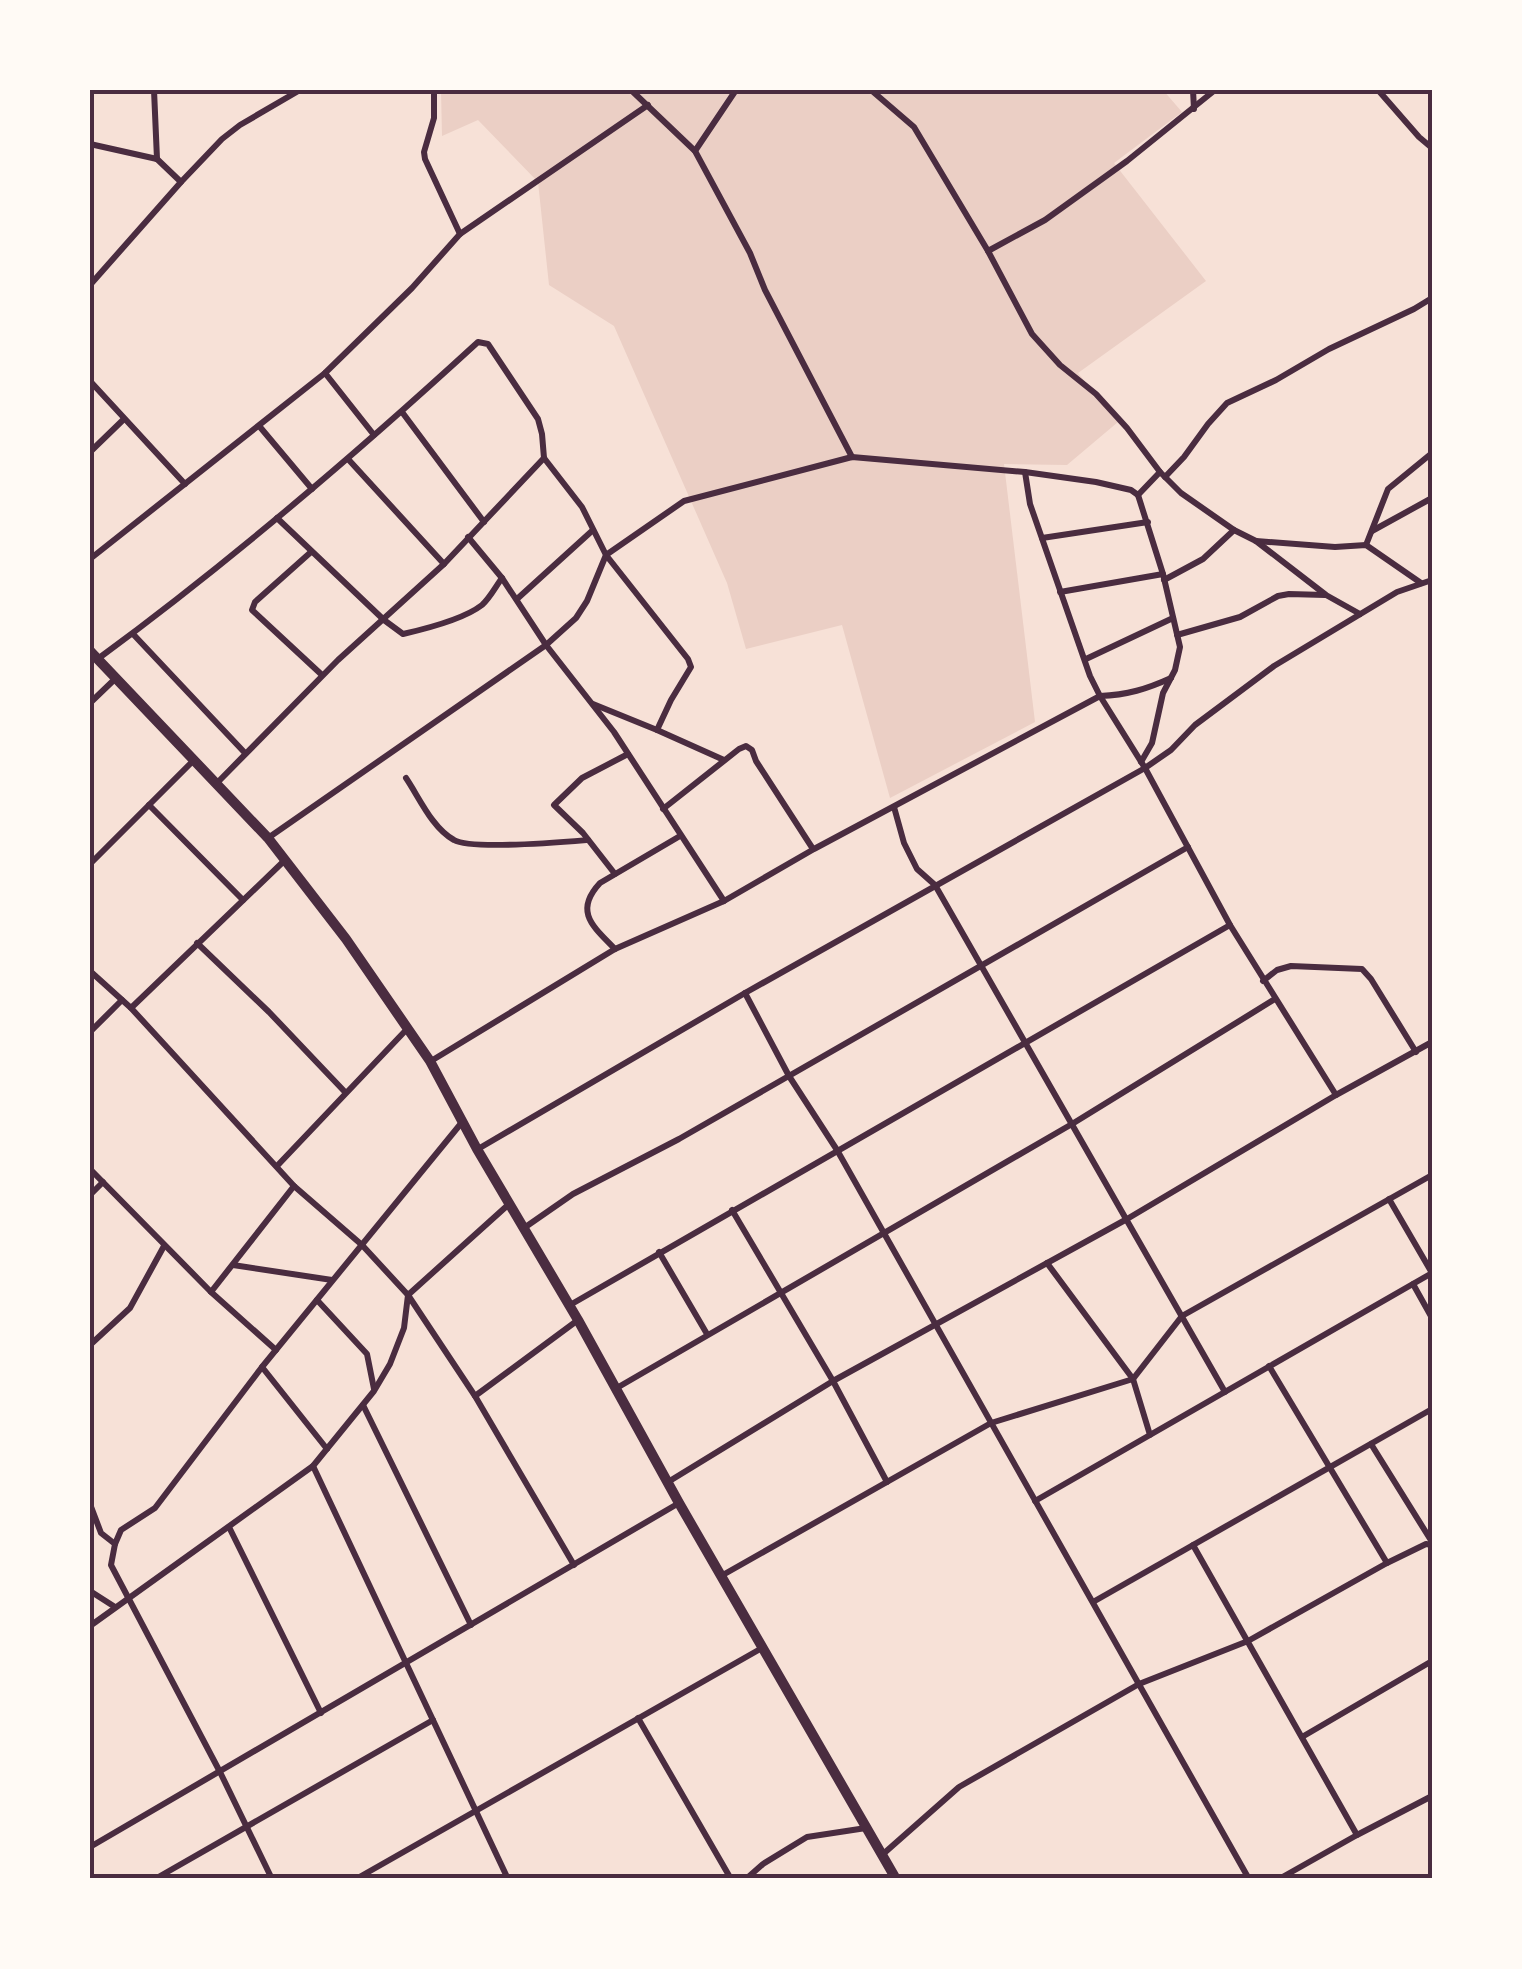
<svg xmlns="http://www.w3.org/2000/svg" width="1522" height="1969" viewBox="0 0 1522 1969" font-family="'IBM Plex Sans',sans-serif">
<rect width="100%" height="100%" fill="#f7e1d7"/>
<polygon fill="#ebcfc5" points="441,90 1163,90 1182,112 1114,163 1206,281 1078,373 1118,422 1067,465 1004,464 1035,722 890,798 842,625 746,649 727,583 614,326 549,285 538,182 478,120 442,136"/>
<g fill="none" stroke-linecap="round" stroke-linejoin="round">
<g stroke="#4a2c40" stroke-width="6">
<polyline points="154,90 157,159"/>
<polyline points="434,90 434,118 424,152 425,159 460,234"/>
<polyline points="631,90 695,151 750,253 765,290 852,457"/>
<polyline points="871,90 914,127 988,251 1032,334 1060,365 1096,394 1127,428 1160,472"/>
<polyline points="1193,90 1194,109"/>
<polyline points="1378,90 1419,137 1432,148"/>
<polyline points="90,144 157,159 181,182"/>
<polyline points="695,151 736,90"/>
<polyline points="988,251 1045,220 1127,161 1215,90"/>
<polyline points="90,285 181,182 222,139 240,125 300,90"/>
<polyline points="325,373 374,435"/>
<polyline points="90,381 185,484"/>
<polyline points="402,412 484,522"/>
<polyline points="260,427 312,489"/>
<polyline points="90,452 124,419"/>
<polyline points="348,459 444,564"/>
<polyline points="1025,472 1030,504 1090,676 1100,696 1145,768 1230,925 1336,1095"/>
<polyline points="1165,477 1184,457 1208,424 1227,403 1276,380 1329,349 1414,309 1432,298"/>
<polyline points="1138,495 1163,574 1180,647 1175,670 1163,693 1152,743 1141,762"/>
<path d="M 277,518 L 384,620 L 403,634 C 425,629 464,619 482,605 C 490,598 496,586 502,578"/>
<polyline points="1372,531 1432,498"/>
<polyline points="468,537 502,578 546,645 614,732 724,901"/>
<polyline points="1042,538 1148,522"/>
<polyline points="1256,541 1335,547 1366,545 1421,583"/>
<polyline points="1366,545 1388,489 1432,453"/>
<polyline points="311,552 255,602 252,610 322,675"/>
<polyline points="90,559 325,373 412,288 460,234 648,105"/>
<polyline points="1164,580 1203,559 1234,530"/>
<polyline points="1060,592 1163,574"/>
<polyline points="517,599 593,530"/>
<polyline points="133,634 245,753"/>
<polyline points="1177,635 1240,617 1278,596 1289,594 1325,595"/>
<path d="M 99,658 C 231,561 357,453 478,342 L 488,344 L 538,419 L 542,434 L 544,458 L 582,507 L 606,555 L 688,659 L 691,667 L 671,700 L 657,730 L 724,760"/>
<polyline points="1086,659 1173,618"/>
<polyline points="90,703 116,678"/>
<polyline points="593,704 657,730"/>
<path d="M 406,778 C 419,797 432,828 454,840 C 471,850 564,842 588,840"/>
<polyline points="217,783 338,660 444,564 544,458"/>
<polyline points="149,805 243,900"/>
<polyline points="894,807 904,843 917,869 935,885 1225,1392"/>
<polyline points="663,809 739,749 746,746 752,750 756,761 813,849"/>
<polyline points="268,838 546,645 576,618 587,601 606,555 684,501 852,457 1025,472 1096,482 1131,490 1138,495 1160,472 1181,493 1234,530 1256,541 1326,595 1360,614"/>
<polyline points="90,864 194,760"/>
<polyline points="615,874 583,833 554,805 582,778 628,754"/>
<polyline points="197,943 269,1012 345,1092"/>
<path d="M 615,949 C 594,927 573,912 600,883 L 680,836"/>
<polyline points="90,971 131,1008 294,1186 362,1245 408,1295 475,1396 574,1565"/>
<polyline points="1263,981 1277,970 1291,966 1362,969 1371,979 1416,1052"/>
<polyline points="745,993 789,1076 837,1150 1249,1879"/>
<polyline points="131,1008 284,861"/>
<polyline points="90,1032 122,1000"/>
<path d="M 431,1061 L 615,949 L 724,901 L 814,849 L 1100,696 C 1127,695 1147,689 1171,678"/>
<polyline points="478,1149 745,993 1145,768 1171,750 1195,725 1274,666 1397,592 1432,580"/>
<polyline points="277,1166 407,1029"/>
<polyline points="90,1169 211,1292 276,1350"/>
<polyline points="90,1195 103,1182"/>
<polyline points="1389,1199 1432,1273"/>
<polyline points="732,1210 833,1381 887,1482"/>
<polyline points="524,1228 573,1194 679,1139 1188,847"/>
<polyline points="659,1252 707,1334"/>
<polyline points="1047,1263 1133,1379 1150,1435"/>
<polyline points="233,1265 332,1280"/>
<polyline points="1413,1284 1432,1318"/>
<polyline points="211,1292 294,1186"/>
<polyline points="317,1300 367,1354 374,1389"/>
<polyline points="570,1305 1230,925"/>
<polyline points="90,1345 130,1308 164,1246"/>
<polyline points="1269,1366 1387,1563"/>
<polyline points="262,1367 327,1449"/>
<polyline points="615,1389 1072,1124 1275,999"/>
<polyline points="475,1396 578,1320"/>
<polyline points="363,1405 471,1625"/>
<polyline points="1371,1444 1432,1542"/>
<polyline points="313,1466 508,1879"/>
<polyline points="668,1482 833,1381 1127,1219 1336,1095 1432,1042"/>
<polyline points="1035,1501 1432,1273"/>
<polyline points="90,1504 101,1533 115,1544 111,1565 220,1772 272,1879"/>
<polyline points="229,1527 321,1713"/>
<polyline points="115,1544 121,1530 155,1508 262,1367 463,1121"/>
<polyline points="1193,1545 1357,1835"/>
<polyline points="721,1576 991,1423 1133,1379 1182,1316 1432,1175"/>
<polyline points="90,1591 115,1607"/>
<polyline points="1093,1602 1432,1409"/>
<polyline points="90,1626 313,1466 374,1391 390,1364 404,1328 408,1295 509,1204"/>
<polyline points="638,1718 731,1879"/>
<polyline points="1302,1737 1432,1661"/>
<polyline points="90,1847 679,1503"/>
<polyline points="882,1855 959,1787 1139,1684 1248,1641 1387,1563 1426,1544 1432,1545"/>
<polyline points="155,1879 433,1720"/>
<polyline points="356,1879 762,1648"/>
<polyline points="746,1879 763,1864 807,1837 866,1828"/>
<polyline points="1279,1879 1357,1835 1432,1796"/>
</g>
<polyline stroke="#4a2c40" stroke-width="10" points="90,651 268,838 346,939 430,1061 477,1149 578,1320 679,1503 896,1879"/>
</g>
<rect width="1522" height="1969" fill="none" stroke="#fffaf5" stroke-width="185"/>
<rect x="92" y="92" width="1338" height="1784" fill="none" stroke="#4a2c40" stroke-width="4"/>
</svg>
